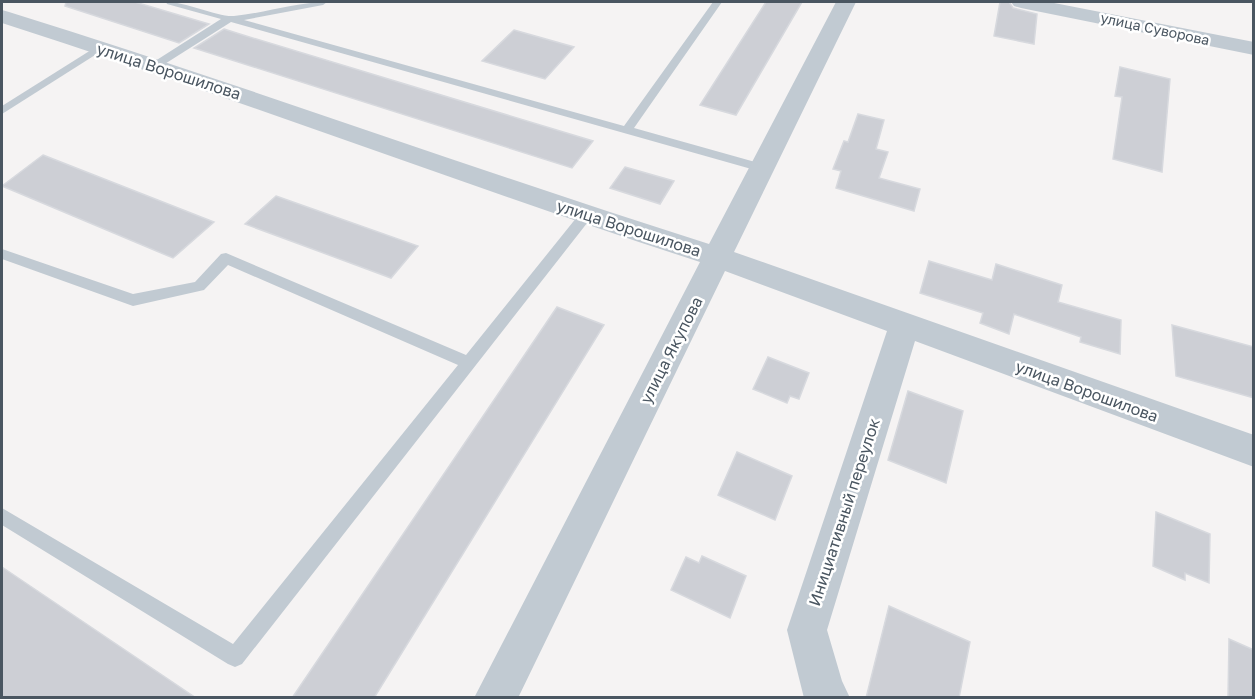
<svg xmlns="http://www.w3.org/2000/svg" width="1255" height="699" viewBox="0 0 1255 699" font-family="'Golos Text',sans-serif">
<rect width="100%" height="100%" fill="#f5f3f3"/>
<g fill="#cdcfd5" stroke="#d7d9de" stroke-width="1.5">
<polygon points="66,2 135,2 209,24 179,43 65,6"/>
<polygon points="766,2 802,2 736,115 700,105"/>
<polygon points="1000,2 1009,2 1013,8 1037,14 1034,44 994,36"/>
<polygon points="224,29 243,35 593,141 572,168 194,48"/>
<polygon points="514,30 574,47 545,79 482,61"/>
<polygon points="1120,67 1170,79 1162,172 1113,159 1122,97 1115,96"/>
<polygon points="858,114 884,120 876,149 888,152 879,178 920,189 914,211 836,188 841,171 833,169 844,141 848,142"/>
<polygon points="43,155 214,222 173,258 2,186"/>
<polygon points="625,167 674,181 660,204 610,188"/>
<polygon points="276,196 418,246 391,278 245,224"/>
<polygon points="929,261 992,280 996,264 1062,285 1058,302 1121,320 1120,354 1080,342 1081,337 1014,314 1009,334 980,323 983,313 920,293"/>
<polygon points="557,307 604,325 374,698 292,698"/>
<polygon points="1172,325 1254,347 1254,398 1176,376"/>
<polygon points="768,357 809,373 799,399 790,396 787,403 753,389"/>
<polygon points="908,391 963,411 946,483 888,460"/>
<polygon points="737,452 792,476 775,520 718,495"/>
<polygon points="1156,512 1210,534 1209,583 1185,573 1185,580 1153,566"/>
<polygon points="702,556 746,576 730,618 671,590 686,557 699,563"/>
<polygon points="2,567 196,698 2,698"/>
<polygon points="889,606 970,642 959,698 866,698"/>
<polygon points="1229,639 1254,650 1254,698 1228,698"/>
</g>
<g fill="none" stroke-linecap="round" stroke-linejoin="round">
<g fill="#c1cad2" fill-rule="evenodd">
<path d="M 166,2 C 188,2 216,17 234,16 C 266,13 296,2 327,2 L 323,5 L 244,20 L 624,126 L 713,2 L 722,2 L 634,128 L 766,165 L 768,168 L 762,172 L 231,22 L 160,67 L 152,67 L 152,63 L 221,19 L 167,4 Z"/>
<polygon points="99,45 104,48 103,50 2,114 2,106"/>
<polygon points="586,210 592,215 591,218 242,664 235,667 228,664 2,525 2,508 233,644 458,365 228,265 204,290 133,306 2,259 2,249 133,294 195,282 221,254 226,253 466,355 581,212"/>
</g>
<g fill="#c1cad2" fill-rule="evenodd">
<path d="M 836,2 L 856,2 L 734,252 L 1254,435 L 1254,467 L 915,341 L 827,630 L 842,681 L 850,698 L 804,698 L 787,630 L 887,331 L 725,271 L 518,698 L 474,698 L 700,262 C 466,186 236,98 2,23 L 2,10 L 9,12 C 244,85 475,170 709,244 Z"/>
<polygon points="1011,2 1049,2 1254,42 1254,55 1021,8 1014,6"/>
</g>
</g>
<g text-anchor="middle" stroke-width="5" stroke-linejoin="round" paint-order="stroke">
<g font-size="14" fill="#4a5661" stroke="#fff">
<text transform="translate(1155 29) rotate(12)" y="5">улица Суворова</text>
</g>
<g font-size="16" fill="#4a5661" stroke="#fff">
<text transform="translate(169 71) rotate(18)" y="6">улица Ворошилова</text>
<text transform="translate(629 228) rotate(18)" y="6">улица Ворошилова</text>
<text transform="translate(671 350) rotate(-63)" y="6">улица Якупова</text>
<text transform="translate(1087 391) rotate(20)" y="6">улица Ворошилова</text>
<text transform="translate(844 512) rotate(-72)" y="6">Инициативный переулок</text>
</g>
</g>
<rect width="1255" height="699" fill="none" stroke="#4a5661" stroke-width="6"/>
</svg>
